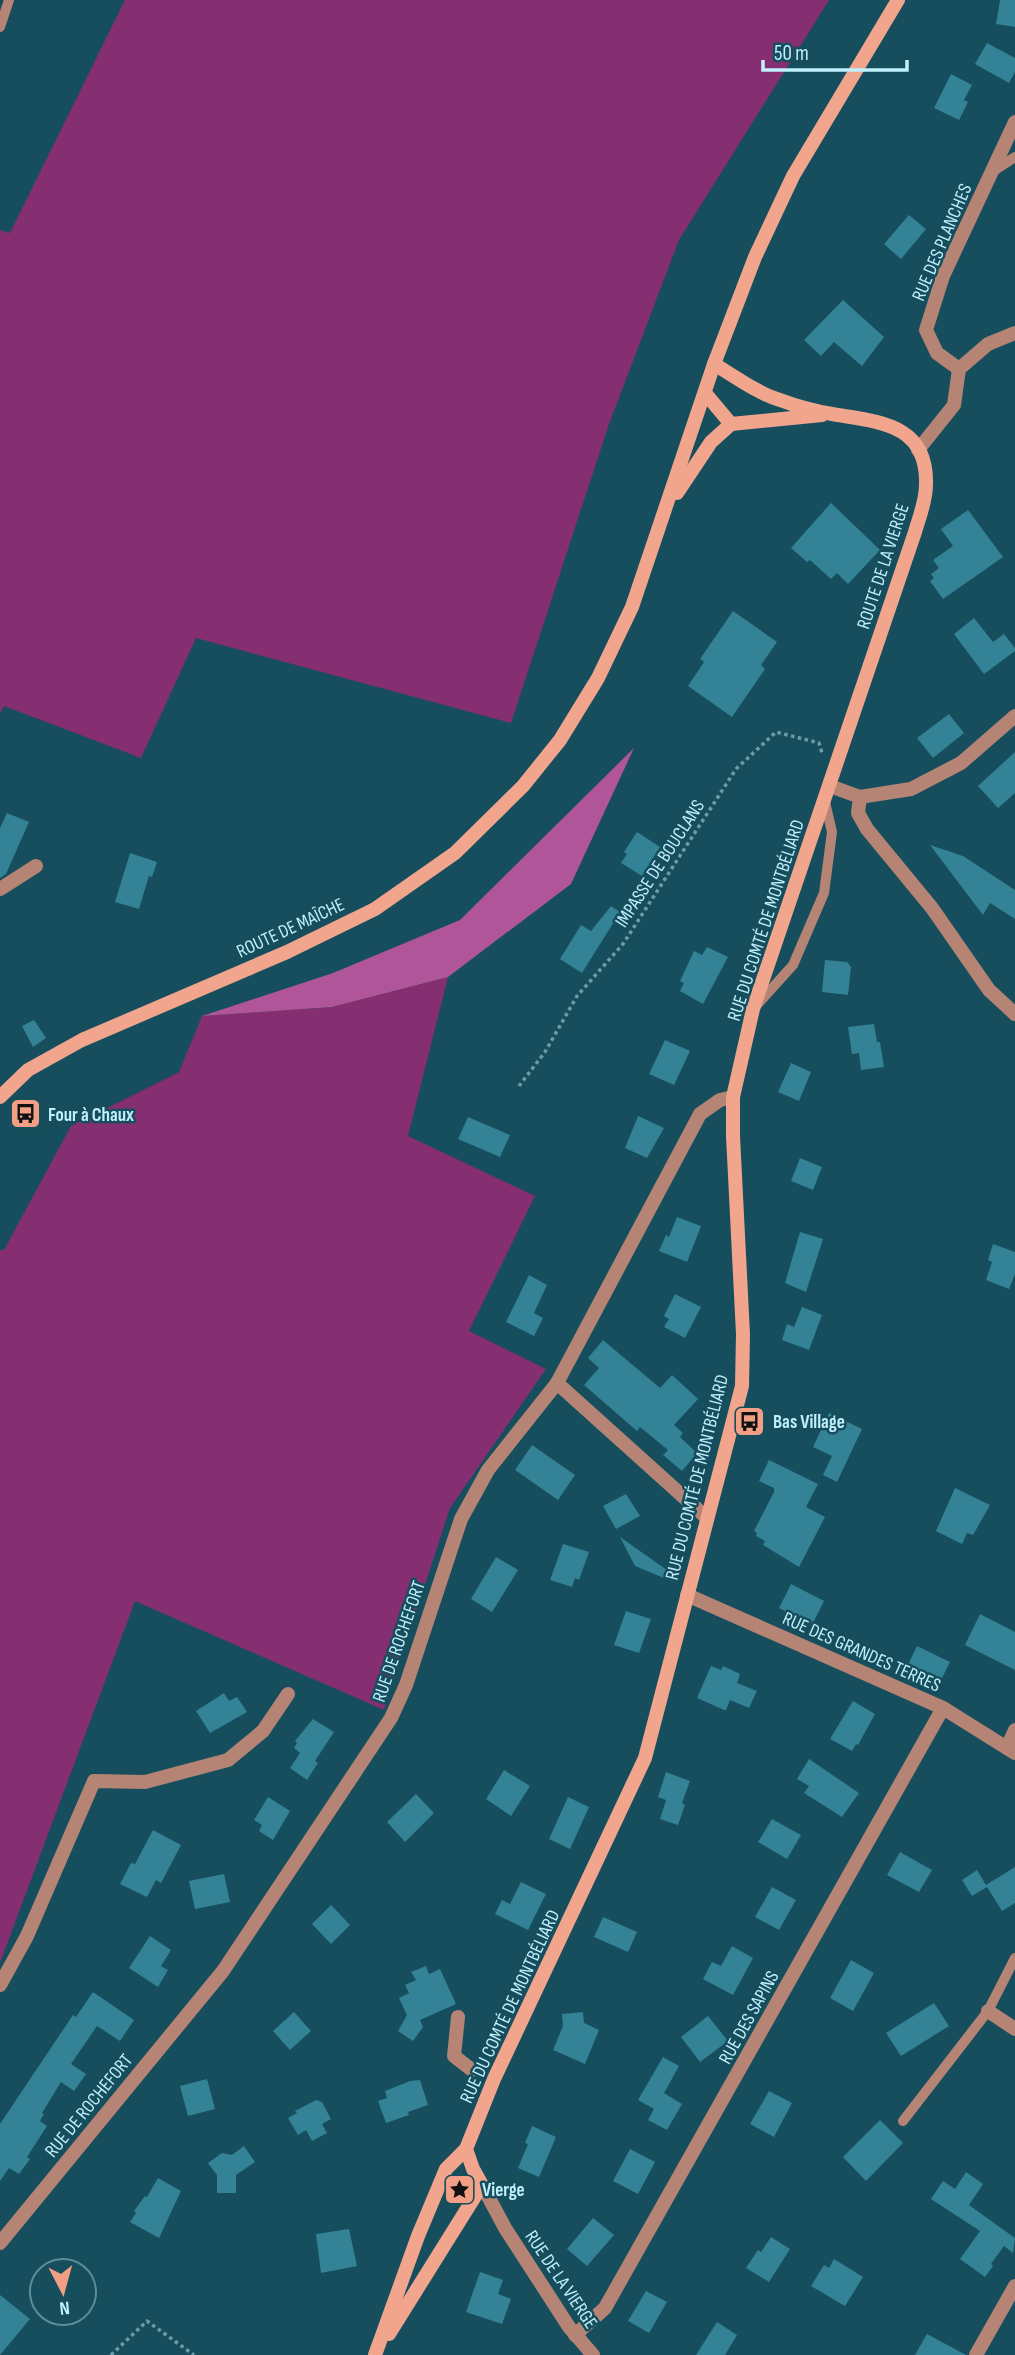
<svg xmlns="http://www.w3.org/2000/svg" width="1015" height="2355" viewBox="0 0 1015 2355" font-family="'Sofia Sans Condensed',sans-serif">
<rect width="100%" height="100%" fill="#164e5d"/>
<g fill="#852e71">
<polygon points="125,0 829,0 679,240 609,424 511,723 196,638 141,758 4,706 0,713 0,230 10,233"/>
<polygon points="448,977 408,1136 535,1196 469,1331 546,1369 450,1508 384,1710 135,1601 0,1963 0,1250 4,1250 71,1126 179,1072 202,1016 332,1007"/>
</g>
<polygon fill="#b05599" points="634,748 571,884 448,977 332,1007 202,1016 333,973 460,920"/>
<g fill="#338296">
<polygon points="1000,0 1015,0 1015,27 996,24"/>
<polygon points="987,43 1015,58 1015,72 1009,83 975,64"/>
<polygon points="951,74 972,85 964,100 968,102 959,120 934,108"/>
<polygon points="909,215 926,229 901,259 884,244"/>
<polygon points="843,300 884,337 862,366 834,342 821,356 804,340"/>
<polygon points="831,503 880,550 848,584 837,573 831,579 810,560 807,562 791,548"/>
<polygon points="968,510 1003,557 943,599 930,581 934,578 931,574 939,568 933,560 953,546 941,529"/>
<polygon points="733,611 777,642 761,665 765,669 732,717 688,686 704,662 700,659"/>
<polygon points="974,618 993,642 1004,634 1015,648 1015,651 984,674 954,634"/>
<polygon points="949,714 964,733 933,758 917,738"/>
<polygon points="1015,752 1015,793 998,808 978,786"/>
<polygon points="7,813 29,822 6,874 0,878 0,828"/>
<polygon points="637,832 660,847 642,876 621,863 627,854 624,852"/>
<polygon points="930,845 963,856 1015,890 1015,919 990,903 983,915"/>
<polygon points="130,853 157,862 152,877 149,876 139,909 115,902"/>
<polygon points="611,906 620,912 582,973 560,959 581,925 591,931"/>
<polygon points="707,947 728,957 703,1004 680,991 684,983 680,981 694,951 702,955"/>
<polygon points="825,960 847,962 851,967 848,995 822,992"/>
<polygon points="34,1020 46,1038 33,1047 22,1026"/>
<polygon points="874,1024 877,1042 880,1042 884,1067 861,1070 859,1053 852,1054 848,1027"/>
<polygon points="665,1040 690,1051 674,1085 649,1074"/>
<polygon points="791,1063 811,1072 799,1101 778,1092"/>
<polygon points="638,1116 664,1128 647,1158 625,1148"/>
<polygon points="468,1117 510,1135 500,1157 458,1139"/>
<polygon points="800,1158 822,1167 813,1190 791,1181"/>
<polygon points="677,1217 701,1226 687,1262 659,1251 666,1235 669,1237"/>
<polygon points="800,1232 823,1239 806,1292 785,1283"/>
<polygon points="993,1244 1015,1252 1015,1274 1009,1289 986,1280 992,1262 988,1260"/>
<polygon points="529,1275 547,1285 534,1313 543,1318 534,1336 506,1322"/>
<polygon points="675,1294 701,1307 685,1338 664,1327 669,1319 664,1316"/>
<polygon points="802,1307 822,1315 809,1350 782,1340 787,1324 794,1327"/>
<polygon points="603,1340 660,1388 672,1375 698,1399 674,1425 683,1433 680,1437 697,1453 682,1471 663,1455 668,1450 640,1427 637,1431 584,1385 599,1368 588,1358"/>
<polygon points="829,1413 862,1429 837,1482 823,1475 832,1456 813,1447"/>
<polygon points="532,1445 575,1475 558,1500 515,1470"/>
<polygon points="769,1460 818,1484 806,1507 825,1517 799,1567 763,1545 765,1541 756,1536 757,1533 754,1531 774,1492 774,1488 759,1481"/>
<polygon points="955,1488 990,1505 973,1535 967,1533 962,1544 936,1531"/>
<polygon points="626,1494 640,1516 616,1529 603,1506"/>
<polygon points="620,1537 674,1575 671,1581 635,1566"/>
<polygon points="563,1544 589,1552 579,1580 575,1578 572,1587 550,1580"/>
<polygon points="496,1557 518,1570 492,1612 471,1599"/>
<polygon points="791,1584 824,1601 812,1625 779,1608"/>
<polygon points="626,1611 651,1619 639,1653 614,1645"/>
<polygon points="980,1614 1015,1632 1015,1670 965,1645"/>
<polygon points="917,1646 950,1662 938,1686 905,1671"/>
<polygon points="711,1666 721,1670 723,1666 740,1674 737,1683 757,1691 749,1708 730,1700 726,1710 724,1710 697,1698"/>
<polygon points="224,1693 229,1701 237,1697 247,1712 210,1733 196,1711"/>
<polygon points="853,1701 875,1714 858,1745 856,1744 852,1751 830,1739"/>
<polygon points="313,1719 334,1732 315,1761 318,1763 307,1780 290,1768 300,1753 294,1748 297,1743 295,1741"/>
<polygon points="809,1759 859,1793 842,1817 804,1793 809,1786 797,1779"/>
<polygon points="504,1770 530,1786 511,1816 486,1799"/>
<polygon points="666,1772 690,1781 682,1803 685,1805 678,1825 660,1819 666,1800 658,1797"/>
<polygon points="416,1794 434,1813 405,1842 387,1822"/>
<polygon points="268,1797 290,1811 273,1840 259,1831 262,1825 254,1820"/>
<polygon points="568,1797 589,1807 570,1849 549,1839"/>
<polygon points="772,1819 801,1835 787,1859 758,1842"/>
<polygon points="153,1830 181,1845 161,1883 156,1880 147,1897 120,1884 131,1863 135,1864"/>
<polygon points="900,1852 932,1870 919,1892 887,1875"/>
<polygon points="1015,1867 1015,1903 1002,1911 987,1887 972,1896 962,1880 977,1870 986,1885"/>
<polygon points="224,1874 230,1902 195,1909 189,1881"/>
<polygon points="521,1882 546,1894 528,1930 495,1914 502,1900 510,1904"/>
<polygon points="772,1887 796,1900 779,1930 755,1917"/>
<polygon points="331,1905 350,1925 331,1944 312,1924"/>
<polygon points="603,1917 637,1932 628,1952 594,1937"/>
<polygon points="150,1936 171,1950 161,1966 168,1970 158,1987 129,1968"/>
<polygon points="732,1946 753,1958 733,1995 703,1979 712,1962 721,1966"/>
<polygon points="851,1960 874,1973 853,2011 830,1998"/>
<polygon points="426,1966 429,1974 440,1969 456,2004 420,2020 423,2027 413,2041 398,2031 407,2015 399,1998 409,1993 405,1985 416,1980 411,1972"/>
<polygon points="93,1992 134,2020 120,2041 97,2026 71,2064 86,2074 74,2091 61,2082 42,2113 44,2114 40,2121 47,2126 27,2157 30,2159 19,2174 9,2168 0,2181 0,2124 73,2015 76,2017"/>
<polygon points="934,2003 949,2026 901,2056 886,2033"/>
<polygon points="294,2012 311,2031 290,2050 273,2031"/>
<polygon points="583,2012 584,2023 599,2030 585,2064 553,2050 563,2026 562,2014"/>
<polygon points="708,2016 728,2041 700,2062 681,2037"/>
<polygon points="663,2057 679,2066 664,2093 682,2104 667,2130 648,2120 654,2109 638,2100"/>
<polygon points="207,2079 215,2109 188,2116 180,2086"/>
<polygon points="420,2080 428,2105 408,2112 409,2115 386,2123 378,2101 387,2098 385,2091 410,2081"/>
<polygon points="769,2091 792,2103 774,2137 750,2124"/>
<polygon points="316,2100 322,2102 331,2119 322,2124 327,2133 312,2141 306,2130 298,2135 288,2118 297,2113 295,2111"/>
<polygon points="880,2120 903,2143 866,2181 843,2157"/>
<polygon points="532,2126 556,2137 539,2177 518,2168 528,2144 525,2143"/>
<polygon points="244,2146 255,2162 236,2175 236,2193 217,2193 217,2175 208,2163 222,2153 232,2155"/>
<polygon points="630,2149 655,2162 638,2194 613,2181"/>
<polygon points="966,2172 983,2184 969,2205 1015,2238 1013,2253 1004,2246 991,2264 993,2266 985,2277 960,2259 980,2231 931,2199 943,2181 955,2189"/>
<polygon points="158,2178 181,2191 159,2238 130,2222 136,2213 134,2211 145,2196 147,2197"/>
<polygon points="593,2218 614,2235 587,2266 567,2249"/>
<polygon points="349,2229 357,2266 321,2273 316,2234"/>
<polygon points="771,2237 790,2249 769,2282 746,2268 758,2250 761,2252"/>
<polygon points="834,2259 863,2277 845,2306 811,2286 824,2265 829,2268"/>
<polygon points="480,2272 503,2280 498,2294 511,2299 502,2324 466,2312"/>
<polygon points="646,2291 667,2302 649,2333 628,2321"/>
<polygon points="0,2295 30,2319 0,2355"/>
<polygon points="717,2322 737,2335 725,2355 696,2355"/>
<polygon points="927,2334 966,2355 915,2355"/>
</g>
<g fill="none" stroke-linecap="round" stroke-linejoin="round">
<g stroke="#6a9dac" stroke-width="3.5" stroke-dasharray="3.5 3.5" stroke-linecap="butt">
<polyline points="519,1086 545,1052 577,996 623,944 736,769 776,732 819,743 822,753"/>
<polyline points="111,2355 147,2321 194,2355"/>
</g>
<g stroke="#b58475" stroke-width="10">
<polyline points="0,27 9,0"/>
<polyline points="992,172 1015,157"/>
<polyline points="756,1006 793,965 824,893 832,832 825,802"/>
<polyline points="903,2121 988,2011 1015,1958"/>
</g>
<g stroke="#b58475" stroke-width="14">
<polyline points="959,369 937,353 926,330 943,276 1015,122"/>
<polyline points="918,450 954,405 959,369 988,344 1015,333"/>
<polyline points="830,786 860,797 911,789 961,763 1015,716"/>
<polyline points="860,797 858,813 867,829 932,908 989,990 1015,1014"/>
<polyline points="0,889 36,866"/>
<polyline points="557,1383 707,1518"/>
<polyline points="687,1595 943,1708 1015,1753"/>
<polyline points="1007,1748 1015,1730"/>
<polyline points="0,1985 27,1936 94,1781 145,1782 228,1760 263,1731 288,1694"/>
<polyline points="988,2011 1015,2029"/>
<polyline points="458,2017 454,2056 472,2070"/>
<polyline points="482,2185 505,2228 569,2327 593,2355"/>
<polyline points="0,2243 223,1971 391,1718 406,1685 461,1519 488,1470 557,1383 700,1114 720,1100 733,1097"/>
<polyline points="575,2335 605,2308 943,1708"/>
<polyline points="976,2355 1015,2286"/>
</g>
<g stroke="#f2a58d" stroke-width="14">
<polyline points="705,393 731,424 822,415"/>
<polyline points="677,493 711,442 731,424"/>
<polyline points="0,1097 28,1070 82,1040 287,952 375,909 455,853 523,786 560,740 598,678 632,607 714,364 755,257 793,176 898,0"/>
<polyline points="389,2334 482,2185 473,2169 466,2149"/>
<path d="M 375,2355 L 418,2236 L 446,2169 L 466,2149 L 494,2079 L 645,1758 L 742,1386 L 743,1334 L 733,1136 L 733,1097 L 753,1009 L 915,532 C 919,518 926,501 926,485 C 928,423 878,422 832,414 C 815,411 796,406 780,400 C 757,393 734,376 714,364"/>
</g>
</g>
<defs>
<symbol id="bus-square" viewBox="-11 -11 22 22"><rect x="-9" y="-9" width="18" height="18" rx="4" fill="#f39f85" stroke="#164e5d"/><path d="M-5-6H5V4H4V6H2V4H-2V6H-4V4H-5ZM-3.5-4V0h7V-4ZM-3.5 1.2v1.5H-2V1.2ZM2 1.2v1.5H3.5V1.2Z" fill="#111"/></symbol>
<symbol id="sight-square" viewBox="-11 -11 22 22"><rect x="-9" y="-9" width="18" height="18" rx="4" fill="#f39f85" stroke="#164e5d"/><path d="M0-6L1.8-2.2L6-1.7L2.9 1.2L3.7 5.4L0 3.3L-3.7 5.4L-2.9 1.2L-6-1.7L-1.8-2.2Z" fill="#111"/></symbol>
</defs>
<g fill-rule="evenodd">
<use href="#bus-square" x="8" y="1096" width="35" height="35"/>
<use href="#bus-square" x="732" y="1404" width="35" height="35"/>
<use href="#sight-square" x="442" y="2172" width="35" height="35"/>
</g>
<g text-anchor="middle" stroke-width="5" stroke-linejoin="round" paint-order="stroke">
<g font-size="19" fill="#c0effd" stroke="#164e5d">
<text transform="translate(941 242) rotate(-67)" y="7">RUE DES PLANCHES</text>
<text transform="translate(882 566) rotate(-72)" y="7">ROUTE DE LA VIERGE</text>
<text transform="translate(659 863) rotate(-57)" y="7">IMPASSE DE BOUCLANS</text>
<text transform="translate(765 920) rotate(-72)" y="7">RUE DU COMTÉ DE MONTBÉLIARD</text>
<text transform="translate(290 927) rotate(-25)" y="7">ROUTE DE MAÎCHE</text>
<text transform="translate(696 1477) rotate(-76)" y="7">RUE DU COMTÉ DE MONTBÉLIARD</text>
<text transform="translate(398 1641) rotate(-71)" y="7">RUE DE ROCHEFORT</text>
<text transform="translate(862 1651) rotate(24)" y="7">RUE DES GRANDES TERRES</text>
<text transform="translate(509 2006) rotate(-65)" y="7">RUE DU COMTÉ DE MONTBÉLIARD</text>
<text transform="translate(748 2017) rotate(-61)" y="7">RUE DES SAPINS</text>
<text transform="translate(88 2105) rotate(-51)" y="7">RUE DE ROCHEFORT</text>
<text transform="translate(562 2279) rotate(56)" y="7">RUE DE LA VIERGE</text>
</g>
<g font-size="19" font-weight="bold" fill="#c0effd" stroke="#164e5d" text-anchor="start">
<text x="48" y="1121">Four à Chaux</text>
<text x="773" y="1428">Bas Village</text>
<text x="482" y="2196">Vierge</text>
</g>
</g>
<g transform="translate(63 2292) rotate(174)"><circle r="33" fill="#164e5d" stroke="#5a8e9d" stroke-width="2"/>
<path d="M0-5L12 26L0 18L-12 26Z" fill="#f39f85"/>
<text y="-10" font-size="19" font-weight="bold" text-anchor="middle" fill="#c0effd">N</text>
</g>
<path d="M763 60v10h144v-10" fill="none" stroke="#c0effd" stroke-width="3.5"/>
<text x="774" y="60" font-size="21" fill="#c0effd" stroke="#164e5d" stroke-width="5" paint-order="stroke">50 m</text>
</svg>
